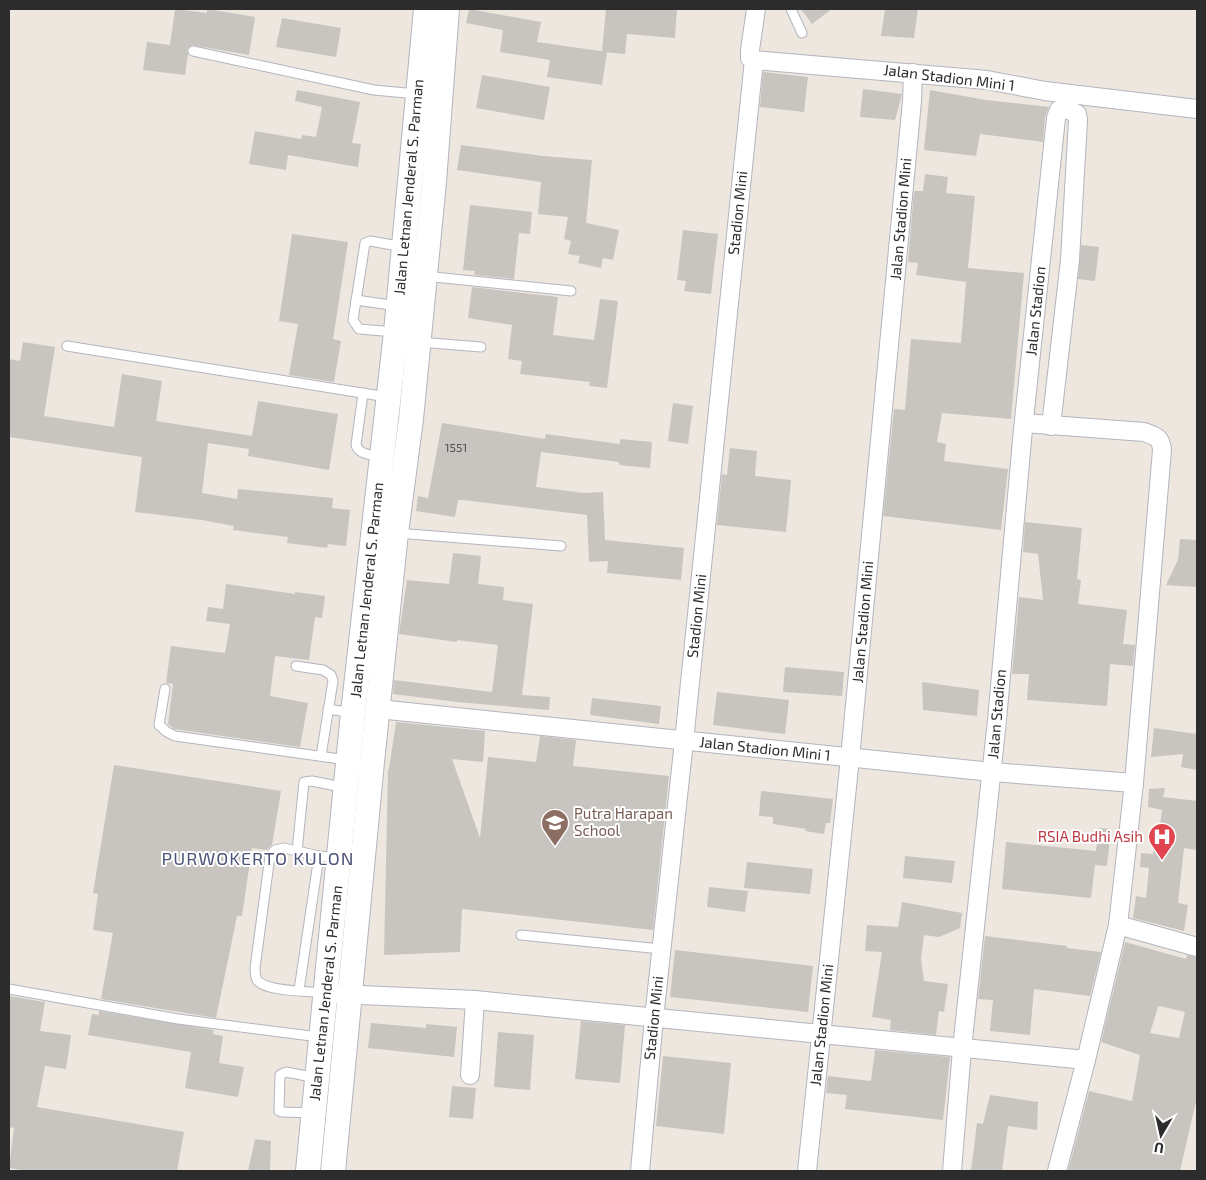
<svg xmlns="http://www.w3.org/2000/svg" width="1206" height="1180" viewBox="0 0 1206 1180" font-family="'Exo 2',sans-serif">
<rect width="100%" height="100%" fill="#ede7e0"/>
<g fill="#c8c4bf" fill-rule="evenodd">
<polygon points="175,9 207,13 207,9 255,17 249,55 192,45 187,49 188,54 185,75 143,70 147,42 170,45"/>
<polygon points="469,9 541,22 537,42 607,52 602,85 547,77 550,60 500,52 503,30 466,23"/>
<polygon points="606,9 677,9 675,38 627,34 625,54 602,52"/>
<polygon points="801,9 832,9 812,24"/>
<polygon points="885,9 918,9 914,38 881,36"/>
<polygon points="282,18 341,28 336,57 276,47"/>
<polygon points="763,72 808,77 804,112 760,107"/>
<polygon points="482,75 550,87 544,120 476,108"/>
<polygon points="863,89 902,94 895,120 860,117"/>
<polygon points="297,90 360,102 352,143 361,144 358,167 288,155 286,170 249,164 255,131 301,139 302,135 316,137 322,107 295,101"/>
<polygon points="930,90 986,100 1049,107 1045,117 1043,142 980,134 976,156 924,150"/>
<polygon points="461,145 543,156 592,160 586,223 619,230 613,260 603,258 601,268 578,263 580,256 568,254 571,241 564,239 568,217 538,214 541,182 457,170"/>
<polygon points="925,174 948,177 946,193 975,196 968,268 1024,273 1011,419 942,413 937,442 946,444 944,461 1008,469 1001,530 883,516 894,409 905,410 911,339 961,343 966,282 916,275 918,263 908,262 914,191 923,191"/>
<polygon points="470,205 532,212 530,234 519,233 514,279 474,275 475,271 463,270"/>
<polygon points="683,230 718,234 711,294 684,291 686,281 677,280"/>
<polygon points="292,234 348,242 333,339 341,341 334,382 289,375 298,324 279,321"/>
<polygon points="1081,245 1099,247 1095,281 1078,279"/>
<polygon points="472,287 558,297 553,335 594,340 600,299 618,301 607,388 589,386 590,382 520,374 522,361 508,359 512,325 468,318"/>
<polygon points="23,342 55,347 44,416 114,427 122,374 162,381 156,421 252,436 258,401 338,414 329,470 248,456 249,449 208,443 202,493 237,499 238,489 333,498 332,508 350,510 346,546 328,544 327,548 287,543 288,537 233,530 234,526 202,520 135,512 142,457 9,437 9,359 20,361"/>
<polygon points="673,403 693,406 688,444 668,441"/>
<polygon points="442,423 545,439 546,434 620,444 620,439 652,442 650,468 619,465 619,462 541,452 536,487 584,493 603,492 605,540 684,548 681,580 607,573 608,561 589,562 587,515 463,500 458,500 455,517 416,511 418,496 428,498"/>
<polygon points="730,448 757,451 755,476 791,480 786,532 717,525 722,474 727,475"/>
<polygon points="1025,522 1082,528 1077,579 1081,580 1078,604 1127,610 1123,644 1135,645 1133,666 1110,664 1107,706 1027,700 1029,674 1012,674 1019,597 1043,600 1038,554 1023,552"/>
<polygon points="1180,539 1197,540 1197,587 1166,585 1178,560"/>
<polygon points="453,553 481,556 478,584 504,587 503,600 533,604 522,695 550,697 549,710 457,702 393,694 394,680 492,692 498,645 457,640 457,642 399,634 407,580 449,584"/>
<polygon points="226,584 295,594 295,592 325,596 322,618 315,617 309,660 275,656 270,696 308,703 300,747 174,729 168,724 173,684 166,683 171,646 225,653 230,624 206,621 208,607 223,609"/>
<polygon points="785,667 844,672 842,696 783,692"/>
<polygon points="922,682 979,690 977,716 923,710"/>
<polygon points="717,692 789,700 785,734 713,725"/>
<polygon points="592,698 661,706 659,724 590,715"/>
<polygon points="396,722 485,731 483,762 452,759 480,838 488,757 536,762 540,736 576,740 573,766 669,776 653,930 462,909 460,952 384,955 388,769 389,769"/>
<polygon points="1154,728 1197,734 1197,770 1181,767 1183,754 1151,757"/>
<polygon points="114,765 281,791 272,845 266,850 252,848 242,916 237,916 216,1018 101,999 113,933 93,930 98,894 93,893"/>
<polygon points="1165,788 1163,797 1197,801 1197,850 1184,848 1178,903 1188,905 1184,931 1133,918 1136,896 1146,898 1149,868 1140,867 1141,853 1153,854 1155,833 1159,833 1162,810 1148,807 1149,789"/>
<polygon points="761,791 833,799 830,823 826,823 824,834 805,831 806,829 773,824 773,817 759,816"/>
<polygon points="1099,828 1111,829 1107,866 1095,865 1091,898 1002,889 1006,842 1096,851"/>
<polygon points="905,856 955,861 952,883 903,878"/>
<polygon points="747,862 813,869 810,894 744,888"/>
<polygon points="709,887 748,891 745,912 707,907"/>
<polygon points="902,902 962,913 960,928 939,937 924,935 921,959 924,981 948,984 944,1012 939,1011 936,1035 890,1030 891,1020 872,1017 882,952 865,951 867,925 898,927"/>
<polygon points="985,936 1067,946 1067,948 1101,952 1090,996 1034,989 1030,1035 990,1031 993,1000 978,999"/>
<path d="M 1125,942 L 1186,959 L 1187,955 L 1197,957 L 1197,1097 L 1180,1171 L 1068,1171 L 1089,1091 L 1132,1101 L 1140,1055 L 1101,1042 ZM 1160,1006 L 1185,1012 L 1179,1038 L 1150,1033 L 1158,1007 Z"/>
<polygon points="675,950 813,966 808,1012 670,997"/>
<polygon points="9,996 45,1002 40,1031 71,1035 66,1069 45,1066 37,1107 184,1132 177,1171 29,1171 9,1168 14,1128 9,1127"/>
<polygon points="99,1011 214,1030 213,1034 223,1036 219,1063 244,1067 238,1097 185,1088 191,1052 88,1035 92,1014 99,1015"/>
<polygon points="581,1021 625,1025 620,1083 575,1079"/>
<polygon points="371,1023 426,1028 426,1024 457,1027 454,1057 368,1048"/>
<polygon points="498,1032 534,1035 530,1090 494,1087"/>
<polygon points="875,1050 950,1057 943,1120 845,1109 847,1095 826,1093 828,1076 871,1081"/>
<polygon points="663,1056 731,1063 724,1134 656,1126"/>
<polygon points="452,1086 476,1088 473,1119 449,1117"/>
<polygon points="990,1095 1038,1102 1037,1130 1008,1126 1002,1171 971,1171 977,1123 983,1124"/>
<polygon points="255,1139 271,1141 270,1171 248,1171"/>
</g>
<g fill="none" stroke-linecap="round" stroke-linejoin="round">
<defs>
<g id="lane">
<polyline points="791,9 802,33"/>
<polyline points="193,51 374,90 417,94"/>
<polyline points="424,276 571,291"/>
<polyline points="356,300 398,306"/>
<polyline points="395,332 359,329 353,320 365,243 370,241 404,247"/>
<polyline points="419,342 481,347"/>
<polyline points="67,346 387,397"/>
<path d="M 363,393 L 356,445 C 359,455 372,455 381,456"/>
<polyline points="397,533 561,546"/>
<polyline points="296,666 323,670 331,675 333,681 321,756"/>
<polyline points="165,689 159,725 167,732 175,736 347,760"/>
<polyline points="328,709 353,713"/>
<polyline points="297,851 304,782 312,781 346,788"/>
<polyline points="521,935 661,949"/>
<polyline points="9,989 178,1019 319,1037"/>
<polyline points="299,990 319,856"/>
<path d="M 324,993 C 309,991 266,992 257,980 C 255,976 255,972 255,968 L 270,856 L 275,850 L 284,848 L 319,856 L 338,858"/>
<polyline points="314,1113 282,1112 279,1111 280,1075 286,1072 317,1078"/>
</g>
<g id="street">
<polyline points="756,9 750,50 750,58 754,60 987,80 1045,91 1197,109"/>
<path d="M 1024,423 L 1144,432 C 1155,436 1161,437 1162,450 L 1134,783 L 1118,925 L 1086,1060 L 1057,1171"/>
<polyline points="378,709 992,772 1134,783"/>
<polyline points="1118,925 1197,947"/>
<polyline points="338,994 475,1000 1086,1060"/>
<polyline points="470,1075 475,1000"/>
<polyline points="640,1171 654,1018 684,741 754,60"/>
<polyline points="807,1171 850,758 912,101 913,73"/>
<polyline points="952,1171 962,1049 997,720 1023,429 1056,118 1059,110 1067,109 1077,114 1078,120 1070,260 1051,426"/>
</g>
<g id="secondary">
<polyline points="308,1171 353,713 396,332 426,9"/>
<polyline points="333,1171 372,762 396,533 411,419 434,182 447,9"/>
</g>
</defs>
<use href="#lane" stroke="#b3b5be" stroke-width="11"/>
<use href="#street" stroke="#b3b5be" stroke-width="20"/>
<use href="#secondary" stroke="#b3b5be" stroke-width="26"/>
<use href="#lane" stroke="#fff" stroke-width="9"/>
<use href="#street" stroke="#fff" stroke-width="18"/>
<use href="#secondary" stroke="#fff" stroke-width="24"/>
</g>
<defs>
<symbol id="school-pin" viewBox="-11 -11 22 30"><path d="M0 17L-7.5 6A9.5 9.5 0 1 1 7.5 6Z" fill="#8d6e63" stroke="#fff"/><path d="M0-5L7-2L0 1L-7-2ZM-4 1L0 2.5L4 1V4Q0 6-4 4Z" fill="#fff"/></symbol>
<symbol id="hospital-pin" viewBox="-11 -11 22 30"><path d="M0 17L-7.5 6A9.5 9.5 0 1 1 7.5 6Z" fill="#e0444e" stroke="#fff"/><path d="M-5-5h3v3.5h4V-5h3V5h-3V1.5h-4V5h-3Z" fill="#fff"/></symbol>
</defs>
<g fill-rule="evenodd">
<use href="#school-pin" x="539" y="807" width="32" height="43"/>
<use href="#hospital-pin" x="1146" y="821" width="32" height="43"/>
</g>
<g text-anchor="middle" stroke-width="4" stroke-linejoin="round" paint-order="stroke">
<g font-size="12" fill="#535251">
<text x="456" y="452">1551</text>
</g>
<g font-size="15" fill="#2c2c2c" stroke="#fff">
<text transform="translate(949 78) rotate(7)" y="5">Jalan Stadion Mini 1</text>
<text transform="translate(409 187) rotate(-85)" y="5">Jalan Letnan Jenderal S. Parman</text>
<text transform="translate(738 213) rotate(-84)" y="5">Stadion Mini</text>
<text transform="translate(901 219) rotate(-85)" y="5">Jalan Stadion Mini</text>
<text transform="translate(1036 311) rotate(-84)" y="5">Jalan Stadion</text>
<text transform="translate(367 590) rotate(-84)" y="5">Jalan Letnan Jenderal S. Parman</text>
<text transform="translate(697 616) rotate(-84)" y="5">Stadion Mini</text>
<text transform="translate(863 622) rotate(-85)" y="5">Jalan Stadion Mini</text>
<text transform="translate(997 714) rotate(-85)" y="5">Jalan Stadion</text>
<text transform="translate(765 749) rotate(6)" y="5">Jalan Stadion Mini 1</text>
<text transform="translate(326 993) rotate(-84)" y="5">Jalan Letnan Jenderal S. Parman</text>
<text transform="translate(654 1018) rotate(-84)" y="5">Stadion Mini</text>
<text transform="translate(822 1025) rotate(-84)" y="5">Jalan Stadion Mini</text>
</g>
<g font-size="15" fill="#785e54" stroke="#fff" text-anchor="start">
<text x="574" y="819">Putra Harapan<tspan x="574" dy="17">School</tspan></text>
</g>
<g font-size="15" fill="#be3a42" stroke="#fff" text-anchor="end">
<text x="1143" y="842">RSIA Budhi Asih</text>
</g>
<g font-size="18" letter-spacing="1" fill="#4f567a" stroke="#fff">
<text x="258" y="865">PURWOKERTO KULON</text>
</g>
</g>
<rect width="1206" height="1180" fill="none" stroke="#2c2c2c" stroke-width="20"/>
<g transform="translate(1161 1135) rotate(189)" stroke="#ffffff" stroke-width="4" paint-order="stroke">
<path d="M0-4L9 19L0 12L-9 19Z" fill="#2c2c2c"/>
<text y="-8" font-size="14" font-weight="bold" text-anchor="middle" fill="#2c2c2c">U</text>
</g>
</svg>
